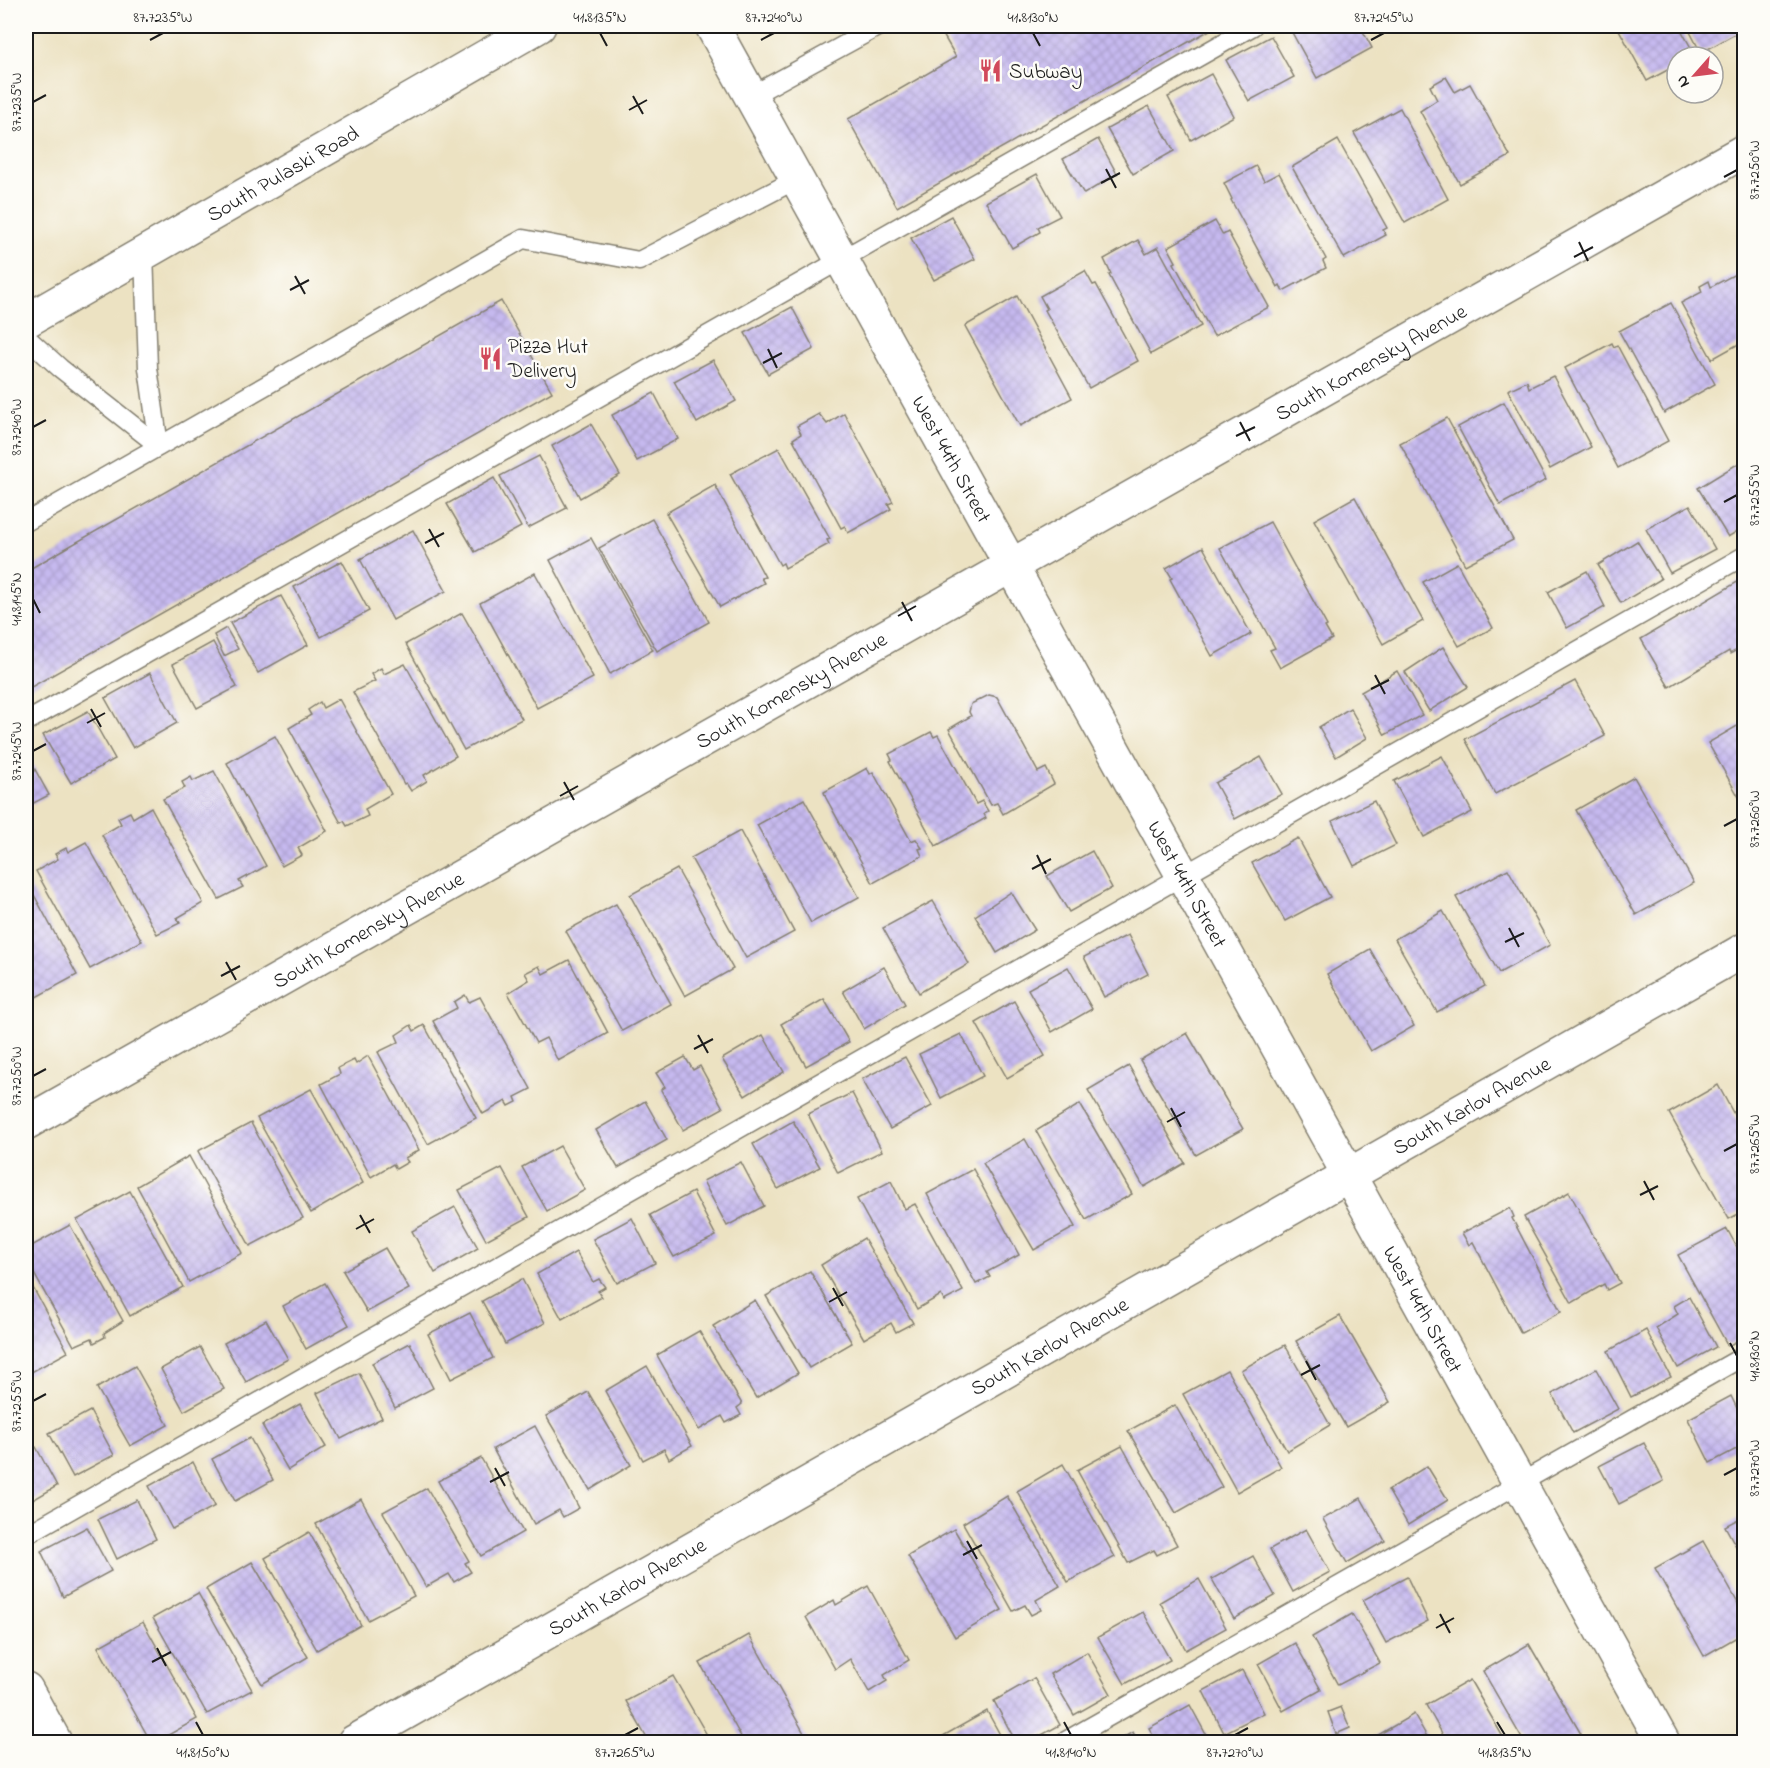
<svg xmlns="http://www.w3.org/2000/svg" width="1770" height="1768" viewBox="0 0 1770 1768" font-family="'Indie Flower',sans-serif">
<defs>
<pattern id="building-cross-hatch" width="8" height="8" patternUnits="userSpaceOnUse" patternTransform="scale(1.5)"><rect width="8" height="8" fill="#c6b9ef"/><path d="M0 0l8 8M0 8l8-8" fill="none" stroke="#aa9ecc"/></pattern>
</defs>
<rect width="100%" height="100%" fill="#fdfcf7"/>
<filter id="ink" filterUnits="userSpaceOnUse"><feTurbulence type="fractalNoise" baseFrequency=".0167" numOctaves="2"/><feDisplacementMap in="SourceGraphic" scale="12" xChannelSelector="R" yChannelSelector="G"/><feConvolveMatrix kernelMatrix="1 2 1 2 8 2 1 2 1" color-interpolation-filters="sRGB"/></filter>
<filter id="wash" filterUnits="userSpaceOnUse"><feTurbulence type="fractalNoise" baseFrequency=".008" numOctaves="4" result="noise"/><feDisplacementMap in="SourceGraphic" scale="24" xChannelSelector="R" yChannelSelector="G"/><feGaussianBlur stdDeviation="1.35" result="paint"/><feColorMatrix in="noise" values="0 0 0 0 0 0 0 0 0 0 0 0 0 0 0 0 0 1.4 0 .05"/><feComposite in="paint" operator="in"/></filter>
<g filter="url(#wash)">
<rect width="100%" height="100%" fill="#ece2c2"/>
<g id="blocks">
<g fill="url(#building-cross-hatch)">
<polygon points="938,26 1217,26 897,207 848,119 956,57"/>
<polygon points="1292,26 1360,26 1372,48 1317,78 1289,27"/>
<polygon points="1382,26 1396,26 1385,31"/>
<polygon points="1617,26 1679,26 1695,55 1691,57 1677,57 1677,65 1647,81"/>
<polygon points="1687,26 1744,26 1744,29 1701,53"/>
<polygon points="1271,36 1294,77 1249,101 1226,60"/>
<polygon points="1211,74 1234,116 1191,140 1168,97"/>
<polygon points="1446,77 1455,92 1470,84 1510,156 1460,184 1420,111 1437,100 1430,86"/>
<polygon points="1149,106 1174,151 1133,174 1107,129"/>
<polygon points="1400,108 1448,199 1405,223 1354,133"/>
<polygon points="1098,139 1117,174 1084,194 1063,159"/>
<polygon points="1338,140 1387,228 1383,230 1386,235 1344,258 1292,167"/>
<polygon points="1256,166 1264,181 1279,173 1326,259 1323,261 1326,268 1283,291 1280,285 1278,287 1231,200 1232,199 1224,183"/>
<polygon points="1037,174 1060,216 1038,227 1040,232 1012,248 986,202"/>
<polygon points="951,216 975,259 934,280 911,238"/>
<polygon points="1215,221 1223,235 1228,232 1269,307 1214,336 1174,263 1176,262 1168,247"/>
<polygon points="1138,240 1146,254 1158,247 1201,326 1151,354 1109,275 1111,274 1104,259"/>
<polygon points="1085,271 1093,285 1096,284 1138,361 1089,388 1045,310 1047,309 1040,296"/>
<polygon points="1737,273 1744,288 1744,341 1712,359 1681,303 1702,292 1700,286 1709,281 1711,287"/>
<polygon points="1017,296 1072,398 1020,426 965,326"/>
<polygon points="501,301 552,392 26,690 26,571"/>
<polygon points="1671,303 1715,384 1664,413 1619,331"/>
<polygon points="792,307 814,349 768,374 745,333"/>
<polygon points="1612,343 1614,347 1617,345 1668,441 1618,468 1565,368"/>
<polygon points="713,360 736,401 697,423 674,381"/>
<polygon points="1553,376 1591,447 1550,469 1508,390 1527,381 1529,388"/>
<polygon points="654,393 678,439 637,461 612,415"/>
<polygon points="1504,402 1546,480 1500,505 1458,427"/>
<polygon points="844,413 893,502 888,504 891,509 848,533 845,526 841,528 793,439 801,434 797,426 819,414 827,424"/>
<polygon points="1447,418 1513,540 1465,565 1400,443"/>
<polygon points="591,424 620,475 580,498 552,446"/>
<polygon points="779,448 830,539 827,540 829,544 785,568 783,563 780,565 730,474"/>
<polygon points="539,456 567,508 528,528 500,476"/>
<polygon points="1742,461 1744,464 1744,527 1728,537 1698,488"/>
<polygon points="494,478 521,527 475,552 447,504"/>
<polygon points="715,485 765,577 761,578 764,583 720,607 666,513"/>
<polygon points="1355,497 1423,621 1383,644 1314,520"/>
<polygon points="1690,505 1715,549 1670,573 1646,529"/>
<polygon points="652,519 709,622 657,651 599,548"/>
<polygon points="1270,522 1327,626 1325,627 1332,639 1280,668 1270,650 1275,648 1220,548"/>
<polygon points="413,530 446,591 393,620 360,559"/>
<polygon points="591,538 653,650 610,674 550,560"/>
<polygon points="1637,541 1661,579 1621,603 1598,565"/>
<polygon points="1203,547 1251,634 1212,656 1170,579 1172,578 1166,568"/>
<polygon points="342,561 369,611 321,637 294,587"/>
<polygon points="1457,563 1493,628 1459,646 1423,582"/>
<polygon points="1587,571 1605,607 1567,628 1548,592"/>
<polygon points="535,573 593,678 537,708 480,603"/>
<polygon points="1744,578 1744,646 1730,654 1729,651 1669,687 1641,639"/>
<polygon points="281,596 308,645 258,673 230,623"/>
<polygon points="462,613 522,719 464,750 406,644"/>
<polygon points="226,628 238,649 224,656 214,635"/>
<polygon points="213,642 237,687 197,708 173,664"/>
<polygon points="1443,647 1468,687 1429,711 1405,672"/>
<polygon points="405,664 456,756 424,775 427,781 411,791 406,783 404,784 353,692 375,681 371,674 381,668 384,674"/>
<polygon points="1397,671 1422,715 1385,735 1361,692"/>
<polygon points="150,673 177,723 133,748 105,698"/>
<polygon points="1575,681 1605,736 1495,794 1465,739"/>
<polygon points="989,695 997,697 1038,772 1046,768 1054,784 1003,814 997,803 991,805 949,729 971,716 969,712 971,704"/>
<polygon points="339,699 391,794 365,809 368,816 347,826 344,821 341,823 289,728 311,715 308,710 320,702 323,708"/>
<polygon points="1350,708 1367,738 1336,757 1319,727"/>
<polygon points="88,711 115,759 71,783 43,735"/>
<polygon points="1744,722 1744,806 1708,743"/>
<polygon points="931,732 934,737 938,735 976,804 982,801 988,811 984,814 986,818 936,846 890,761 892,760 889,754"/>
<polygon points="275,736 327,831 298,848 302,855 282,866 227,763"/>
<polygon points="26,753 49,795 26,807"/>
<polygon points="1442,756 1472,812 1424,837 1394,781"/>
<polygon points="1261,757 1282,794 1235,819 1215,783"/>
<polygon points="867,768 870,774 873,772 911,841 916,839 922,848 919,849 922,856 873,883 826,798 824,792"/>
<polygon points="214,771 266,866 239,881 243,887 219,899 163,799 185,788 182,782 191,777 193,781"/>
<polygon points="1634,777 1694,883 1636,915 1576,810"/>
<polygon points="804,799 859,897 811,923 757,825"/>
<polygon points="1374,801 1396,845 1354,866 1332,821"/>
<polygon points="151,807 203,903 177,918 180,923 157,934 102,835 121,824 118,818 130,812 133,818"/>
<polygon points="740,831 794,932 746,958 691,858"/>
<polygon points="1298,838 1330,897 1285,921 1252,863"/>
<polygon points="86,842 142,941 90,969 36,871 58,859 55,854 66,848 68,852"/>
<polygon points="1092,851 1112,888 1069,912 1047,876"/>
<polygon points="677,869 733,969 685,996 630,895"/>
<polygon points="1508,869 1550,945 1499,973 1456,897"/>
<polygon points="26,880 77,975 27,1002 26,1000"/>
<polygon points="1011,892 1035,930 997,953 975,916"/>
<polygon points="933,901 969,964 919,993 883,928"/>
<polygon points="616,904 671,1004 622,1031 566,931"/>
<polygon points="1443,911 1485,986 1437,1012 1395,939"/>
<polygon points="1128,935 1148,974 1104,997 1084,957"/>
<polygon points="1370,949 1414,1026 1371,1051 1327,974"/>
<polygon points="569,960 608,1033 558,1061 546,1038 536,1043 508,993 529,980 525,973 539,966 543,974"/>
<polygon points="884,967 905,1004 864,1029 843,991"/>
<polygon points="1068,967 1092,1009 1052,1032 1028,989"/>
<polygon points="465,995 469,1002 480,997 531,1089 515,1097 517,1102 509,1106 506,1101 483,1114 433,1021 457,1008 454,1002"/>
<polygon points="824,999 849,1042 806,1066 781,1024"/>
<polygon points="1014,1001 1045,1056 1007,1078 976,1023"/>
<polygon points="411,1025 414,1031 424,1025 476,1118 428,1144 378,1052 399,1042 396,1035"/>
<polygon points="1187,1033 1243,1129 1196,1155 1140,1060"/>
<polygon points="961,1034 983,1076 941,1098 919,1054"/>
<polygon points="763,1035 784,1072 745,1096 722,1059"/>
<polygon points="368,1056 419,1150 405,1158 408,1162 396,1169 393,1164 371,1177 321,1084 340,1074 338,1068 354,1060 356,1064"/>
<polygon points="685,1057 693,1070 700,1066 723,1108 683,1130 661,1090 665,1087 656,1073"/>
<polygon points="905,1057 932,1106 890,1129 862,1079"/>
<polygon points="1129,1066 1185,1163 1144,1187 1088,1090"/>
<polygon points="1718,1085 1744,1133 1744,1211 1729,1219 1669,1113"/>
<polygon points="311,1089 363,1183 311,1213 257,1118"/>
<polygon points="852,1093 882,1151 838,1173 808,1114"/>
<polygon points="645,1101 667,1140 618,1168 596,1130"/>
<polygon points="1080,1104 1132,1194 1086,1220 1036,1131"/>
<polygon points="793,1121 820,1167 778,1189 753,1144"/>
<polygon points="251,1123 303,1218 250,1246 198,1151"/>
<polygon points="1025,1139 1075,1227 1034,1250 983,1163"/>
<polygon points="560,1146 585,1190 547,1211 522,1167"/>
<polygon points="189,1156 242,1253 189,1282 137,1186"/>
<polygon points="741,1162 764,1206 727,1226 703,1181"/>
<polygon points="502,1168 529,1217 486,1240 459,1190"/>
<polygon points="973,1169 1019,1255 987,1272 990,1277 976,1284 927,1194"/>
<polygon points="891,1181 905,1209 915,1204 963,1291 944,1301 941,1295 917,1309 857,1199"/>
<polygon points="130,1191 183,1287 130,1316 77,1220"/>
<polygon points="693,1192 716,1236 674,1257 650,1215"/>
<polygon points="1569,1192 1620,1283 1607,1290 1604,1284 1572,1303 1524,1217"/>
<polygon points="455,1207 478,1248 435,1273 412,1231"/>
<polygon points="1510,1208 1514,1217 1512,1218 1561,1312 1521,1333 1473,1242 1469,1245 1462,1233"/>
<polygon points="632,1218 655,1263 617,1283 593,1239"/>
<polygon points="70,1225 123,1321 104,1333 105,1337 94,1343 92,1338 74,1346 26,1259 26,1249"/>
<polygon points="1727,1229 1744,1260 1744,1337 1728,1346 1678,1255"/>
<polygon points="864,1238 913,1323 896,1332 891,1323 864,1339 821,1265"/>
<polygon points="385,1248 409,1289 367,1312 343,1271"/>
<polygon points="576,1252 593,1282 599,1279 605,1287 598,1291 602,1297 562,1319 537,1274"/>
<polygon points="810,1271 852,1343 809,1368 766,1296"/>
<polygon points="26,1275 68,1352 26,1375"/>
<polygon points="522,1279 545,1323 505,1344 482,1301"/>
<polygon points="325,1283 349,1325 306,1349 283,1306"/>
<polygon points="1689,1297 1716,1347 1678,1368 1656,1328 1678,1314 1674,1306"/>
<polygon points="755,1300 798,1373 756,1398 713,1326"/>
<polygon points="470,1313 493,1358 451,1379 428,1334"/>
<polygon points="1340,1316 1390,1402 1346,1427 1296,1341"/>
<polygon points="266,1320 288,1359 246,1382 224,1343"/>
<polygon points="1646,1330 1671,1377 1631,1397 1608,1351"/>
<polygon points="699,1331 742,1404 737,1408 741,1415 726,1423 722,1416 699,1430 657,1355"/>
<polygon points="410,1343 433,1388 395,1408 372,1363"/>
<polygon points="1285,1345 1330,1425 1287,1451 1241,1370"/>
<polygon points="200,1347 224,1389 184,1411 161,1369"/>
<polygon points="135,1366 168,1425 130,1446 97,1388"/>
<polygon points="647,1366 692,1446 669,1459 664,1449 643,1460 605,1391"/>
<polygon points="1596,1369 1618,1409 1573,1433 1552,1394"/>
<polygon points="1227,1370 1281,1467 1237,1492 1183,1394"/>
<polygon points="359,1373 382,1418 341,1439 317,1393"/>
<polygon points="588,1392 631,1465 590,1490 546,1416"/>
<polygon points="1731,1396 1744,1423 1744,1445 1710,1463 1688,1419"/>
<polygon points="300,1404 326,1447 288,1470 262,1425"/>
<polygon points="1175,1405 1222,1487 1176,1513 1128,1431"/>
<polygon points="90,1411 114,1455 73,1477 49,1433"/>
<polygon points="535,1426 579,1508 563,1517 559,1510 534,1524 493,1449"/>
<polygon points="250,1438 273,1480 235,1501 212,1459"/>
<polygon points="1644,1443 1664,1481 1619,1504 1599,1466"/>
<polygon points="1122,1446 1177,1545 1157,1555 1154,1550 1128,1563 1077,1470"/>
<polygon points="36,1447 57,1486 26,1504 26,1453"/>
<polygon points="481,1458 523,1532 481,1556 438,1481"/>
<polygon points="193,1462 215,1506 172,1529 149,1486"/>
<polygon points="1063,1464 1115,1557 1068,1582 1017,1491"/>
<polygon points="1427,1466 1448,1500 1408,1525 1388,1490"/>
<polygon points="427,1488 469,1561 465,1563 471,1572 454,1582 449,1574 426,1587 383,1512"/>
<polygon points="1007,1496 1060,1586 1036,1600 1041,1610 1031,1615 1025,1605 1013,1611 963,1523"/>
<polygon points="1361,1498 1385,1541 1347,1563 1323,1519"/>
<polygon points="361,1499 414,1596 368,1620 316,1524"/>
<polygon points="137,1500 156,1539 117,1559 98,1519"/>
<polygon points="1744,1516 1744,1561 1725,1526"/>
<polygon points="87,1527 111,1571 63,1597 41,1551"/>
<polygon points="954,1529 1002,1610 955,1637 908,1556"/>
<polygon points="1306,1529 1330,1572 1293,1592 1270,1549"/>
<polygon points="309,1532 361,1625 317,1650 265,1558"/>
<polygon points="1703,1541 1744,1614 1744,1633 1704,1656 1655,1568"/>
<polygon points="1253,1556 1275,1596 1234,1619 1212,1579"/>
<polygon points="252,1562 308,1657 262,1684 206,1589"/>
<polygon points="1407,1577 1428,1621 1386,1643 1363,1600"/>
<polygon points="1199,1579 1226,1628 1186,1650 1160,1602"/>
<polygon points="868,1586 909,1660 884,1675 887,1681 869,1692 850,1659 835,1669 806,1617 834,1600 836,1605"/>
<polygon points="198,1593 252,1690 207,1714 153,1618"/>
<polygon points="1143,1612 1170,1660 1125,1684 1098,1637"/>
<polygon points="1352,1614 1380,1663 1338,1685 1312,1637"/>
<polygon points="143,1622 197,1719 156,1742 151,1742 98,1647"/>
<polygon points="749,1635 809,1742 744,1742 700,1663"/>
<polygon points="1295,1643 1321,1690 1283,1711 1258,1664"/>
<polygon points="1529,1644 1581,1734 1567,1742 1524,1742 1483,1671"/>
<polygon points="1087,1652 1111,1694 1074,1715 1050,1674"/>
<polygon points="1242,1670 1264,1713 1224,1733 1203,1691"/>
<polygon points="673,1676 711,1742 649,1742 626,1701"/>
<polygon points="1034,1678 1060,1725 1029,1742 1016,1742 994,1701"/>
<polygon points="1470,1680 1506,1742 1447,1742 1426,1705"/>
<polygon points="1190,1705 1210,1742 1157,1742 1149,1728"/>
<polygon points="1341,1707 1350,1728 1336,1734 1328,1712"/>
<polygon points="987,1711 1004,1742 947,1742 943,1736"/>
<polygon points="1414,1714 1430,1742 1376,1742 1373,1738"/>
<polygon points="1133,1732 1138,1742 1115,1742"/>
</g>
</g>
</g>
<g filter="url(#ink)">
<use href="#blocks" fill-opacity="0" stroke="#847f6f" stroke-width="1.5"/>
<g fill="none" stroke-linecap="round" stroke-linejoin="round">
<defs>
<g id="lane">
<polyline points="751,96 879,26"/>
<polyline points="26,337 60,368 159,446 148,368 144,253"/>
<polyline points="26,522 523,239 639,261 797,179"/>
<polyline points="26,722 1253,26"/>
<polyline points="26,1535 1744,556"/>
<polyline points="1064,1742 1744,1356"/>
</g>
<g id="street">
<path id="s1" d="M 712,26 L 1663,1742"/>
<path id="s2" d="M 26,1123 L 1744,151"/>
<polyline points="26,1689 55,1742"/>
<path id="s3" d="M 354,1742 L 1744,950"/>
</g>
<g id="secondary">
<path id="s4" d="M 26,321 L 539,26"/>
</g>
</defs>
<use href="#lane" stroke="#847f6f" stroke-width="21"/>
<use href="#street" stroke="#847f6f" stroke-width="36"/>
<use href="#secondary" stroke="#847f6f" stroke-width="36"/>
<use href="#lane" stroke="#fff" stroke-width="18"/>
<use href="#street" stroke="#fff" stroke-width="33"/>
<use href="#secondary" stroke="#fff" stroke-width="33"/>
</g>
</g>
<path fill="none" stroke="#1c1c1c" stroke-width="2" d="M 600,33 L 607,46M 1033,33 L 1040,46M 150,40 L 163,33M 761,40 L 774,33M 1371,40 L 1384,33M 633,96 L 643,114M 33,102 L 46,95M 629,110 L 647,100M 1106,169 L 1116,188M 1724,177 L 1737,170M 1101,183 L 1120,173M 1579,242 L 1588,261M 1574,257 L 1593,247M 295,276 L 305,294M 290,290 L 309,280M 768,349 L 777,368M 763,363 L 782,353M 1240,422 L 1250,441M 33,427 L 46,420M 1236,436 L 1255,427M 1724,502 L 1737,495M 429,529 L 439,547M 425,543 L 444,533M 33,599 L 40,613M 902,602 L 912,621M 898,616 L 916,606M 1375,675 L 1385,694M 1371,689 L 1389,680M 91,709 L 101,727M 87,723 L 105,713M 33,751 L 46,744M 564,782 L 574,800M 560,796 L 578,786M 1724,826 L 1737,819M 1037,855 L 1046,874M 1032,869 L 1051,859M 1509,928 L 1519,947M 1505,942 L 1524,933M 226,962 L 236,980M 221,976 L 240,966M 698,1035 L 708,1053M 694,1049 L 713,1039M 33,1076 L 46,1069M 1171,1108 L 1181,1127M 1167,1122 L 1185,1112M 1724,1151 L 1737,1144M 1644,1181 L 1654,1200M 1640,1195 L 1658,1186M 360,1215 L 370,1233M 356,1229 L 374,1219M 833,1288 L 843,1306M 829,1302 L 847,1292M 1730,1343 L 1737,1356M 1306,1361 L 1316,1380M 1301,1375 L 1320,1365M 33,1401 L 46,1394M 495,1468 L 505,1486M 1724,1475 L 1737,1468M 490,1482 L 509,1472M 967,1541 L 977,1559M 963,1555 L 982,1545M 1440,1614 L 1450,1633M 1436,1628 L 1454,1618M 157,1648 L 166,1666M 152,1662 L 171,1652M 196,1722 L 203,1735M 1064,1722 L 1071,1735M 1497,1722 L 1505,1735M 625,1735 L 638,1728M 1235,1735 L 1248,1728"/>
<defs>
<symbol id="restaurant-bare" viewBox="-9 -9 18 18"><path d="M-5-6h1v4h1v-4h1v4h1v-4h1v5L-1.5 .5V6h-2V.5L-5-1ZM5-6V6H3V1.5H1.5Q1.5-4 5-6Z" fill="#d1495b" stroke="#fdfcf7" stroke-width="2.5" paint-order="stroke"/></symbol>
</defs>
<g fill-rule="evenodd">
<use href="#restaurant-bare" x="974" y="54" width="33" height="33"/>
<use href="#restaurant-bare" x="474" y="342" width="33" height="33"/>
</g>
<g text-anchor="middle" stroke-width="5" stroke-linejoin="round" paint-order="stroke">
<g font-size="21" fill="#1c1c1c" stroke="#fdfcf7" text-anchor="start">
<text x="1009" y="78">Subway</text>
<text x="508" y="353">Pizza Hut<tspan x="508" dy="24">Delivery</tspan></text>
</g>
<g font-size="21" fill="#1c1c1c" stroke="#fdfcf7">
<text dy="7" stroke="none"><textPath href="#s4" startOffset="296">South Pulaski Road</textPath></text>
<text dy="7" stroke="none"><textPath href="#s2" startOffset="1545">South Komensky Avenue</textPath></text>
<text dy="7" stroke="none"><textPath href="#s1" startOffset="495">West 44th Street</textPath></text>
<text dy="7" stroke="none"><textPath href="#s2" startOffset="879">South Komensky Avenue</textPath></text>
<text dy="7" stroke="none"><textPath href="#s1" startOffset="981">West 44th Street</textPath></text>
<text dy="7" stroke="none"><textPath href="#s2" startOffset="393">South Komensky Avenue</textPath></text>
<text dy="7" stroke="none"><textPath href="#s3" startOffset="1286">South Karlov Avenue</textPath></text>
<text dy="7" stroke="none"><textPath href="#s1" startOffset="1467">West 44th Street</textPath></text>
<text dy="7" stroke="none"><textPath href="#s3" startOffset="800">South Karlov Avenue</textPath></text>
<text dy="7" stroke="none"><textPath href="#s3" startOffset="314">South Karlov Avenue</textPath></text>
</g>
</g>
<rect width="1770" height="1768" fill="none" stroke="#fdfcf7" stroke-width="66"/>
<g transform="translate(1695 75) rotate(242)"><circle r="28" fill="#fdfcf7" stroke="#a3a29f" stroke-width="1.5"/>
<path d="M0-4.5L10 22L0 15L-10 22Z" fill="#d1495b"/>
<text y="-9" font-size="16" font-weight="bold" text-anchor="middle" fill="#1c1c1c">N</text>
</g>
<rect x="33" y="33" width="1704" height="1702" fill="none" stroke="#1c1c1c" stroke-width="2"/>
<g font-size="15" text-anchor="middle" fill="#1c1c1c">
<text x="163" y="22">87.7235°W</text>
<text x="600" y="22">41.8135°N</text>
<text x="774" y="22">87.7240°W</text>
<text x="1033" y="22">41.8130°N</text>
<text x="1384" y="22">87.7245°W</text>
<text transform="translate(16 102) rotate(-90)" y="5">87.7235°W</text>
<text transform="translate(1754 170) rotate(-90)" y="5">87.7250°W</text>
<text transform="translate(16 427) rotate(-90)" y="5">87.7240°W</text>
<text transform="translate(1754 495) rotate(-90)" y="5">87.7255°W</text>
<text transform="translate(16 599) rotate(-90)" y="5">41.8145°N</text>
<text transform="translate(16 751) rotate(-90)" y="5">87.7245°W</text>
<text transform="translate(1754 819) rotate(-90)" y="5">87.7260°W</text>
<text transform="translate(16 1076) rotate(-90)" y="5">87.7250°W</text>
<text transform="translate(1754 1144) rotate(-90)" y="5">87.7265°W</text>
<text transform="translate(1754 1356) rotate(-90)" y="5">41.8130°N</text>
<text transform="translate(16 1401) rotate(-90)" y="5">87.7255°W</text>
<text transform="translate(1754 1468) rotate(-90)" y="5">87.7270°W</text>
<text x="203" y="1757">41.8150°N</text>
<text x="625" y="1757">87.7265°W</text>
<text x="1071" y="1757">41.8140°N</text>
<text x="1235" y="1757">87.7270°W</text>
<text x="1505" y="1757">41.8135°N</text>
</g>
</svg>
